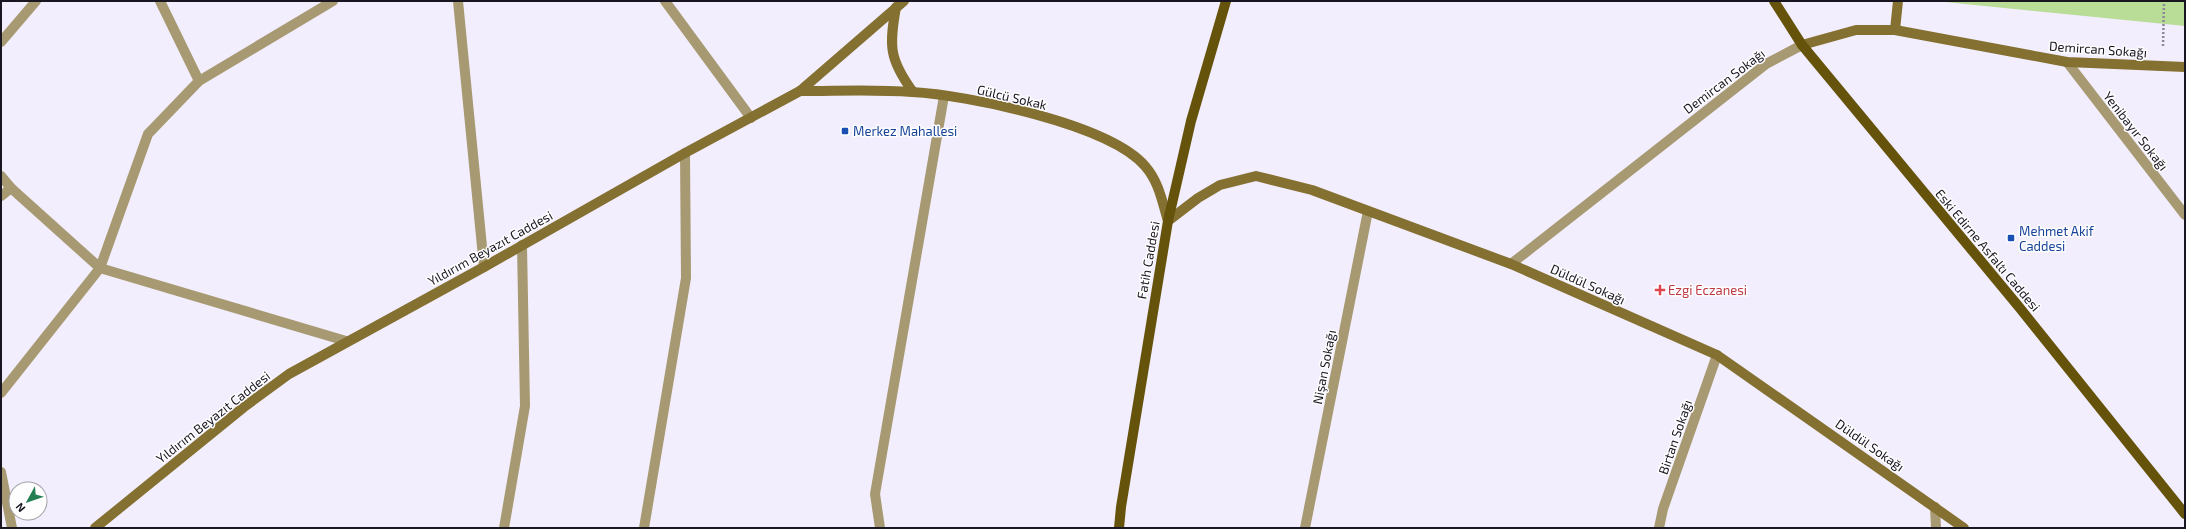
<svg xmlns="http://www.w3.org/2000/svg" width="2186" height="529" viewBox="0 0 2186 529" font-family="'Exo 2',sans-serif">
<rect width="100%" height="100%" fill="#f2eefd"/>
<polygon fill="#b9dd96" points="1935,1 2185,1 2185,26"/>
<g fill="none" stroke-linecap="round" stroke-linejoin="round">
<polyline stroke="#8c8896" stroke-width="2.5" stroke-dasharray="2 2" stroke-linecap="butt" points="2163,46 2164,1"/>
<g stroke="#a79a72" stroke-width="10">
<polyline points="458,1 484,267"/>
<polyline points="665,1 751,118"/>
<polyline points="1,42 36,1"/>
<polyline points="2067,62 2185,215"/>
<polyline points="199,81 333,1"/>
<polyline points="1,176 11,188 100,268 346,341"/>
<polyline points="1,196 11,188"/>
<polyline points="1511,264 1766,64 1802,45"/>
<polyline points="1,393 100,268 148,134 199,81 160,1"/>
<polyline points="1,472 12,528"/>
<polyline points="1935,507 1936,528"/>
<polyline points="504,528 525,406 522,245"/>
<polyline points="644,528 686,278 685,153"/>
<polyline points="880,528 875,494 944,96"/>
<polyline points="1305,528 1368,211"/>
<polyline points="1659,528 1663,509 1717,355"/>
</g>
<g stroke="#847030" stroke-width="10">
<path d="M 896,7 C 889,46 889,59 913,92"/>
<polyline points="1895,30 1898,1"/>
<polyline points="1802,45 1856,30 1895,30 2067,62 2185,67"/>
<path d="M 800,91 C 838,91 875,89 912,92 C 967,95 1109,124 1145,166 C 1159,182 1162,201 1168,221 L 1198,198 L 1220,185 L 1256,176 L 1312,190 L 1511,264 L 1717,355 L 1964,528"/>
<polyline points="95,528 244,407 289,374 484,267 685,153 800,91 904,1"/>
</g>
<g stroke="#66530b" stroke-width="10">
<polyline points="1774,1 1802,45 2019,307 2185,514"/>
<polyline points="1119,528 1121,507 1168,221 1191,121 1226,1"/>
</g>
</g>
<g fill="#1a4fb4" stroke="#fefefe" stroke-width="1.5">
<rect x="841" y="127" width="8" height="8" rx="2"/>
<rect x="2007" y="234" width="8" height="8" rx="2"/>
</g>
<path fill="#e0444e" stroke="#fefefe" stroke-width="1.5" d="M1658 284h4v4h4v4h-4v4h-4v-4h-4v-4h4z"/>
<g text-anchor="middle" stroke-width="3" stroke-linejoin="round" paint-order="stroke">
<g font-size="13" fill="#191521" stroke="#fefefe">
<text transform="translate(2098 49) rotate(4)" y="5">Demircan Sokağı</text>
<text transform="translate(1724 81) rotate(-37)" y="5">Demircan Sokağı</text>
<text transform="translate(1012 97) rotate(13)" y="5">Gülcü Sokak</text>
<text transform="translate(2136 131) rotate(52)" y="5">Yenibayır Sokağı</text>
<text transform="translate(490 248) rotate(-29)" y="5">Yıldırım Beyazıt Caddesi</text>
<text transform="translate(1988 250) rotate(50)" y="5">Eski Edirne Asfaltı Caddesi</text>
<text transform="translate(1148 260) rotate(-80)" y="5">Fatih Caddesi</text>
<text transform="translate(1588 284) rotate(24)" y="5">Düldül Sokağı</text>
<text transform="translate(1324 367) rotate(-79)" y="5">Nişan Sokağı</text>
<text transform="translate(213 417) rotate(-38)" y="5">Yıldırım Beyazıt Caddesi</text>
<text transform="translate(1675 437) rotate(-71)" y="5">Birtan Sokağı</text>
<text transform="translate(1870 445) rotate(35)" y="5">Düldül Sokağı</text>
</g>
<g font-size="13" fill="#164399" stroke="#fefefe" text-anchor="start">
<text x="853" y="136">Merkez Mahallesi</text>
<text x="2019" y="236">Mehmet Akif<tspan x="2019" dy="15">Caddesi</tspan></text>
</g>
<g font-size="13" fill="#be3a42" stroke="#fefefe" text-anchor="start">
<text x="1668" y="295">Ezgi Eczanesi</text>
</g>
</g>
<rect width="2186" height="529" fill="none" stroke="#191521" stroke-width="4"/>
<g transform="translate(28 501) rotate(230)"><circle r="19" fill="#fefefe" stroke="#a2a1a6"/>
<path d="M0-3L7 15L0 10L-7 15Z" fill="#227e53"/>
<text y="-6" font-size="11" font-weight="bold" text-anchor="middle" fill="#191521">N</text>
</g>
</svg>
